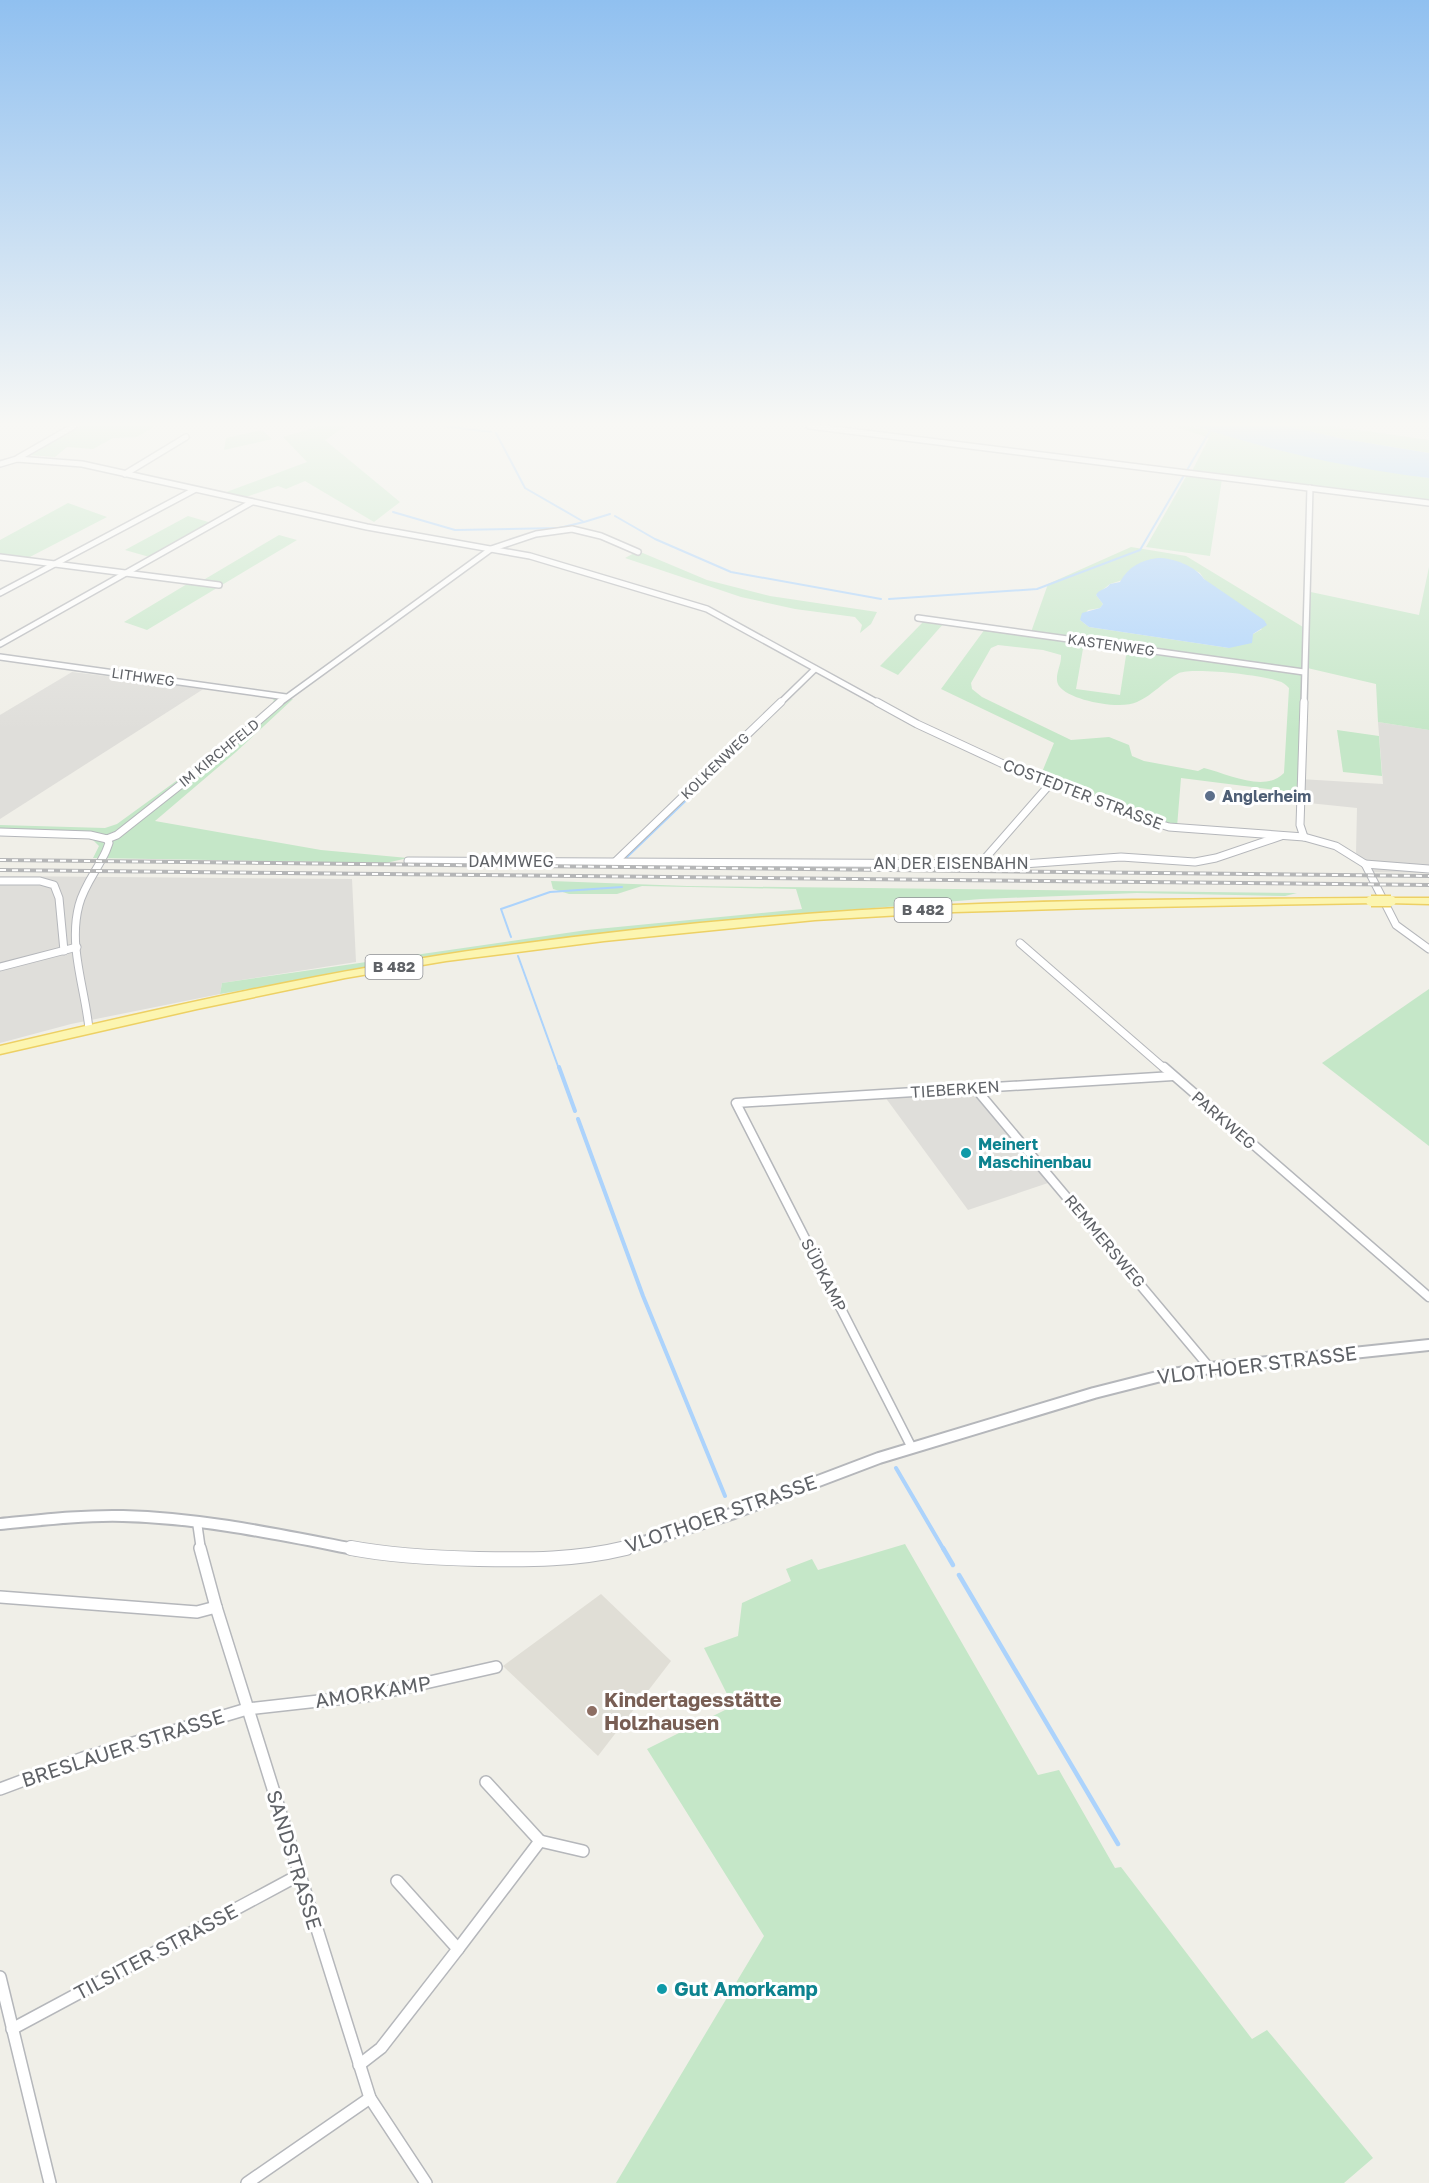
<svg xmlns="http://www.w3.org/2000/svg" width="1429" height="2183" viewBox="0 0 1429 2183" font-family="'Golos Text',sans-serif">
<rect width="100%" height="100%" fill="#f0efe8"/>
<g fill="#dfdeda">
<polygon points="72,672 205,688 0,819 0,715"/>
<polygon points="1378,722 1429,730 1429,873 1371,872 1367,863 1356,853 1357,808 1299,802 1300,779 1383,784"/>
<polygon points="0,876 352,879 356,962 222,983 220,994 71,1024 0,1043"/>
<polygon points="972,1091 1051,1182 968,1210 885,1097"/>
</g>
<polygon fill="#e0ded6" points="601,1594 671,1661 598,1756 503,1666"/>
<g fill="#c5e7c8" fill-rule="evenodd">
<polygon points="80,426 155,426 137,437 113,438 93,449 67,447 55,457 29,455"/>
<polygon points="320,426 346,426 325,440 400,502 374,522 305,481 286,489 278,486 243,498 221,494 307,462 283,437"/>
<path d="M 1174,426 C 1208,426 1239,440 1271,448 C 1324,461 1376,470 1429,478 L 1429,501 L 1192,471 L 1209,438 Z"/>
<polygon points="1286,426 1331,426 1429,440 1429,453 1344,439"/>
<polygon points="262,430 272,439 224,450 226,438"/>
<polygon points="1187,475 1222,479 1210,556 1146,547"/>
<polygon points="68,503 107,517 24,560 0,557 0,540"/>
<polygon points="188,516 215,524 153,558 125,550"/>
<polygon points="279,535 297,540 147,630 124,622 192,581 200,582"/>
<path d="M 1131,547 L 1186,556 L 1303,627 L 1306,591 L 1419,615 L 1429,567 L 1429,730 L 1378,722 L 1376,684 L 1303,667 L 1299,793 L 1181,778 L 1177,827 L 1040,777 L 1054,743 L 941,689 L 985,629 L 1030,635 L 1048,584 ZM 1179,562 L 1200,573 L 1204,579 L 1262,629 L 1229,648 L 1089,627 L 1080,620 L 1088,610 L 1100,608 L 1103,604 L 1096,595 L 1110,584 ZM 1084,643 L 1127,649 L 1120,695 L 1076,689 ZM 998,645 L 1043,650 L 1061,655 C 1062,665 1053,677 1059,686 C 1070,701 1121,710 1137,702 C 1153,695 1164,681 1179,673 C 1193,667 1263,675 1278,681 C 1283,682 1286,685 1289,688 L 1284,773 C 1265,793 1228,774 1204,768 L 1198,771 L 1144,761 L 1132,756 L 1129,745 L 1109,737 L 1071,740 L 982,697 L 972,689 L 971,683 L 991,648 Z"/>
<polygon points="638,551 707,580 770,596 877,612 871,624 860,633 862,625 855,617 795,609 741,597 625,558"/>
<polygon points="925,620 944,623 898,675 880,666"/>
<polygon points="269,696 293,699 236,752 155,821 321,850 408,858 386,863 93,858 99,846 92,839 0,835 0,825 105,828 117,824 223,747 272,704 274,700"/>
<polygon points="1337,730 1379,736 1382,776 1343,772"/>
<polygon points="551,881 687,886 1297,893 1285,896 1137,893 981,899 803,914 588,935 383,966 220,994 222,983 587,930 802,909 796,889 642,886 617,894 569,894 553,889"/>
<polygon points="1429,989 1429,1146 1322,1063"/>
<polygon points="905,1544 1038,1775 1059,1770 1115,1868 1121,1867 1252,2039 1267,2030 1373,2158 1344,2183 616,2183 764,1936 647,1749 733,1706 704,1648 738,1636 742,1603 791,1581 786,1569 812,1559 818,1570"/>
</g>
<g fill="#acd3fc">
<path d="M 1195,426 L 1286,426 L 1344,439 L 1429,453 L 1429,478 C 1350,468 1271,451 1195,426 Z"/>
<path d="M 1158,558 C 1174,558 1195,566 1204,579 L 1264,620 L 1267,625 L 1253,634 L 1252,643 L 1229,648 L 1089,627 L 1080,620 L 1082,613 L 1100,608 L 1103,604 L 1096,595 C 1099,589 1106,590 1110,584 L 1120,582 C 1128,567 1141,560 1158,558 Z"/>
</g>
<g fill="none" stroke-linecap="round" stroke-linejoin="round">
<g stroke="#acd3fc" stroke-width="2">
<polyline points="443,426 491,432"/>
<polyline points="496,433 525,488 584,522 610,514"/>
<polyline points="393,512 455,530 559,528 584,522"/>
<polyline points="615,516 655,539 731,572 881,599"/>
<polyline points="889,599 1037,589 1140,550 1210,431 1218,426"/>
<polyline points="625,859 724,764"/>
<polyline points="511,937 501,909 550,892 622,887"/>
<polyline points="518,956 559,1069"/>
</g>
<g stroke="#acd3fc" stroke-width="4">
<polyline points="559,1067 575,1111"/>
<polyline points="578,1119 643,1296 725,1496"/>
<polyline points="896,1468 944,1550"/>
</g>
<g stroke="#acd3fc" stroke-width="4.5">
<polyline points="943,1548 953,1565"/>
<polyline points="959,1575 1118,1844"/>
</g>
<defs>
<g id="minor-far3">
<polyline points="809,426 1429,503"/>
<polyline points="18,458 74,426"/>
<polyline points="0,464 17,459 82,464 367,527 530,556 707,609 880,704"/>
<polyline points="125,474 186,437"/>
<polyline points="0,557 219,585"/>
<polyline points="0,593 194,490"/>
<polyline points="918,618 1304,672"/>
<polyline points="0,644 252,502"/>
<polyline points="0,657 286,697"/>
<polyline points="278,704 491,549 536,534 572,529 601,536 638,552"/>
<polyline points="779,704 815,669"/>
<polyline points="1304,704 1310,488"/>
</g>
<g id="minor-far2">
<polyline points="877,702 917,724 1001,763 1140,818 1169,827 1304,837 1336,846 1365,864 1396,925 1429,949"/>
<polyline points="1304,702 1300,825 1304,837"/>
<polyline points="0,832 90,835 107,839"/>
<polyline points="107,839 117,835 227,748 280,702"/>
<polyline points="408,861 1023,864 1121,857 1195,862 1216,858 1281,836"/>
<polyline points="615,862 781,702"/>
<polyline points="981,863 1051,783"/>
<polyline points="1365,864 1429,869"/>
<polyline points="0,881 40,881 54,885 59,898 64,951"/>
<polyline points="1020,943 1165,1069"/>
<polyline points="0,967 77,947"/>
<path d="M 89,1029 C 85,988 68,946 79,905 C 84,885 98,869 106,851 L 109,843 L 107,839"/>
</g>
<g id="minor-far1">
<polyline points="1164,1067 1429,1297"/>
<polyline points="975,1088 1210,1368"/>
<polyline points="912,1448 736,1103 1173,1076"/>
<polyline points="197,1522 201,1550"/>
</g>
<g id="minor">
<polyline points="200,1548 216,1607 370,2098 426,2183"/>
<polyline points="0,1597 197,1612 216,1607"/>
<polyline points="0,1789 83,1758 247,1709 372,1695 496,1667"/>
<polyline points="540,1841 583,1851"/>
<polyline points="458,1949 540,1841 486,1782"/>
<polyline points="0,1977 50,2183"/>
<polyline points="12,2029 299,1875"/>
<polyline points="359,2065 381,2048 458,1949 397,1881"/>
<polyline points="247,2183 370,2098"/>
</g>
<g id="tertiary-far1">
<path d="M 0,1524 C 41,1520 82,1515 123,1516 C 203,1518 281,1535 359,1550"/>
<polyline points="619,1550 734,1513 879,1458 1094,1393 1161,1376 1210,1368 1429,1345"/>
</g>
<path id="tertiary" d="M 351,1548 C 393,1556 436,1558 479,1559 C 529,1560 577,1560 626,1548"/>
<g id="primary">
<path d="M 1371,898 L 1376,901 L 1375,903 L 1093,908 L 954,912 L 815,920 L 604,941 L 446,961 L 345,978 L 197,1009 L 0,1054 L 0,1046 C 165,1007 330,970 497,947 C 649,926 801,912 954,905 C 1093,899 1232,899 1371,898 Z"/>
<polygon points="1391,898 1429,898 1429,904 1387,903 1386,901"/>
</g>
</defs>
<use href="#minor-far3" stroke="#b5b7bb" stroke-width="8"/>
<use href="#minor-far2" stroke="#b5b7bb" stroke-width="9"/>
<use href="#minor-far1" stroke="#b5b7bb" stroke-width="11"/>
<use href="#minor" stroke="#b5b7bb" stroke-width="14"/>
<use href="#tertiary-far1" stroke="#b5b7bb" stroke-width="14"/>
<use href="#tertiary" stroke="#b5b7bb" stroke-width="16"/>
<use href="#primary" stroke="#edd064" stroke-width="3"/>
<use href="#minor-far3" stroke="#fff" stroke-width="5"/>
<use href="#minor-far2" stroke="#fff" stroke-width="7"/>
<use href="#minor-far1" stroke="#fff" stroke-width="8"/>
<use href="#minor" stroke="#fff" stroke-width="11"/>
<use href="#tertiary-far1" stroke="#fff" stroke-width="10"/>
<use href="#tertiary" stroke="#fff" stroke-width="14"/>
<use href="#primary" fill="#fcf5b0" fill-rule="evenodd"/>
<defs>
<g id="rail">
<polyline points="0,860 1429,876"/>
<polyline points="0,870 1429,885"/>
</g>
</defs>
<use href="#rail" stroke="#b5b6b7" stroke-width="4"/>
<use href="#rail" stroke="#fff" stroke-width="2" stroke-dasharray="6" stroke-linecap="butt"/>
<defs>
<polyline id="primary-bridge" points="1371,901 1391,901"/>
</defs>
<use href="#primary-bridge" stroke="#edd064" stroke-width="13" stroke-linecap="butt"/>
<use href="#primary-bridge" stroke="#fcf5b0" stroke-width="10"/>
</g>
<linearGradient id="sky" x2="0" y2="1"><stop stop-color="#90c0f0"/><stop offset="0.58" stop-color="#f8f8f5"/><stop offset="1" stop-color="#f8f8f5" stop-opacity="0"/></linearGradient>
<rect width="1429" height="731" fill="url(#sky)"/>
<circle fill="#5c6f8a" stroke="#fff" stroke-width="2" cx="1210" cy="796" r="6"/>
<g fill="#0f9aa8" stroke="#fff" stroke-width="2">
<circle cx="966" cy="1153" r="6"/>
<circle cx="662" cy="1989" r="6"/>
</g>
<circle fill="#8d6e63" stroke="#fff" stroke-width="2" cx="592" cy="1711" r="6"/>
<g text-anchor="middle" stroke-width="6" stroke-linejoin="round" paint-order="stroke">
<g font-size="14" fill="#5f6267" stroke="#fff">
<text transform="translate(1111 645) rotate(8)" y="5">KASTENWEG</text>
<text transform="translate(143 677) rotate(8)" y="5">LITHWEG</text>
<text transform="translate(219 753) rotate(-39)" y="5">IM KIRCHFELD</text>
<text transform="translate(715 766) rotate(-44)" y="5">KOLKENWEG</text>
</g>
<g fill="#fff" stroke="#8f9195" stroke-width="1.5">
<rect x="894.5" y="898" width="57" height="24" rx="4.5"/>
<rect x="365.5" y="955" width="57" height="24" rx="4.5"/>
</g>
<g font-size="15" font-weight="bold" fill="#5f6267">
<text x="923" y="915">B 482</text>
<text x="394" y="972">B 482</text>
</g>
<g font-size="16" fill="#5f6267" stroke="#fff">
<text transform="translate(1083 794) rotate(21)" y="6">COSTEDTER STRASSE</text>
<text x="511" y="867">DAMMWEG</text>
<text x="951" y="869">AN DER EISENBAHN</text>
<text transform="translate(955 1089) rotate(-4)" y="6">TIEBERKEN</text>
<text transform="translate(1224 1120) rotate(41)" y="6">PARKWEG</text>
<text transform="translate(1105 1241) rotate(50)" y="6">REMMERSWEG</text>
<text transform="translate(824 1275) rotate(63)" y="6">SÜDKAMP</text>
</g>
<g font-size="16" font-weight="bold" fill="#4e5e75" stroke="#fff" text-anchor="start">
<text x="1222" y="802">Anglerheim</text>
</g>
<g font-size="16" font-weight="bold" fill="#0d838f" stroke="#fff" text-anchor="start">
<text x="978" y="1150">Meinert<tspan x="978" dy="18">Maschinenbau</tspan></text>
</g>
<g font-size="20" fill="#5f6267" stroke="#fff">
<text transform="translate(1257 1365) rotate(-7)" y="7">VLOTHOER STRASSE</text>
<text transform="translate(721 1514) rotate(-19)" y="7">VLOTHOER STRASSE</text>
<text transform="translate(373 1692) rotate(-9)" y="7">AMORKAMP</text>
<text transform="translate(123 1748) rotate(-18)" y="7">BRESLAUER STRASSE</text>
<text transform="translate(294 1860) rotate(73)" y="7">SANDSTRASSE</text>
<text transform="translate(156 1952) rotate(-28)" y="7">TILSITER STRASSE</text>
</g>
<g font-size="20" font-weight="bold" fill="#785e54" stroke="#fff" text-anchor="start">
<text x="604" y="1707">Kindertagesstätte<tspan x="604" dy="23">Holzhausen</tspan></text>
</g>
<g font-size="20" font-weight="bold" fill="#0d838f" stroke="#fff" text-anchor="start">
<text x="674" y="1996">Gut Amorkamp</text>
</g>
</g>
</svg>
